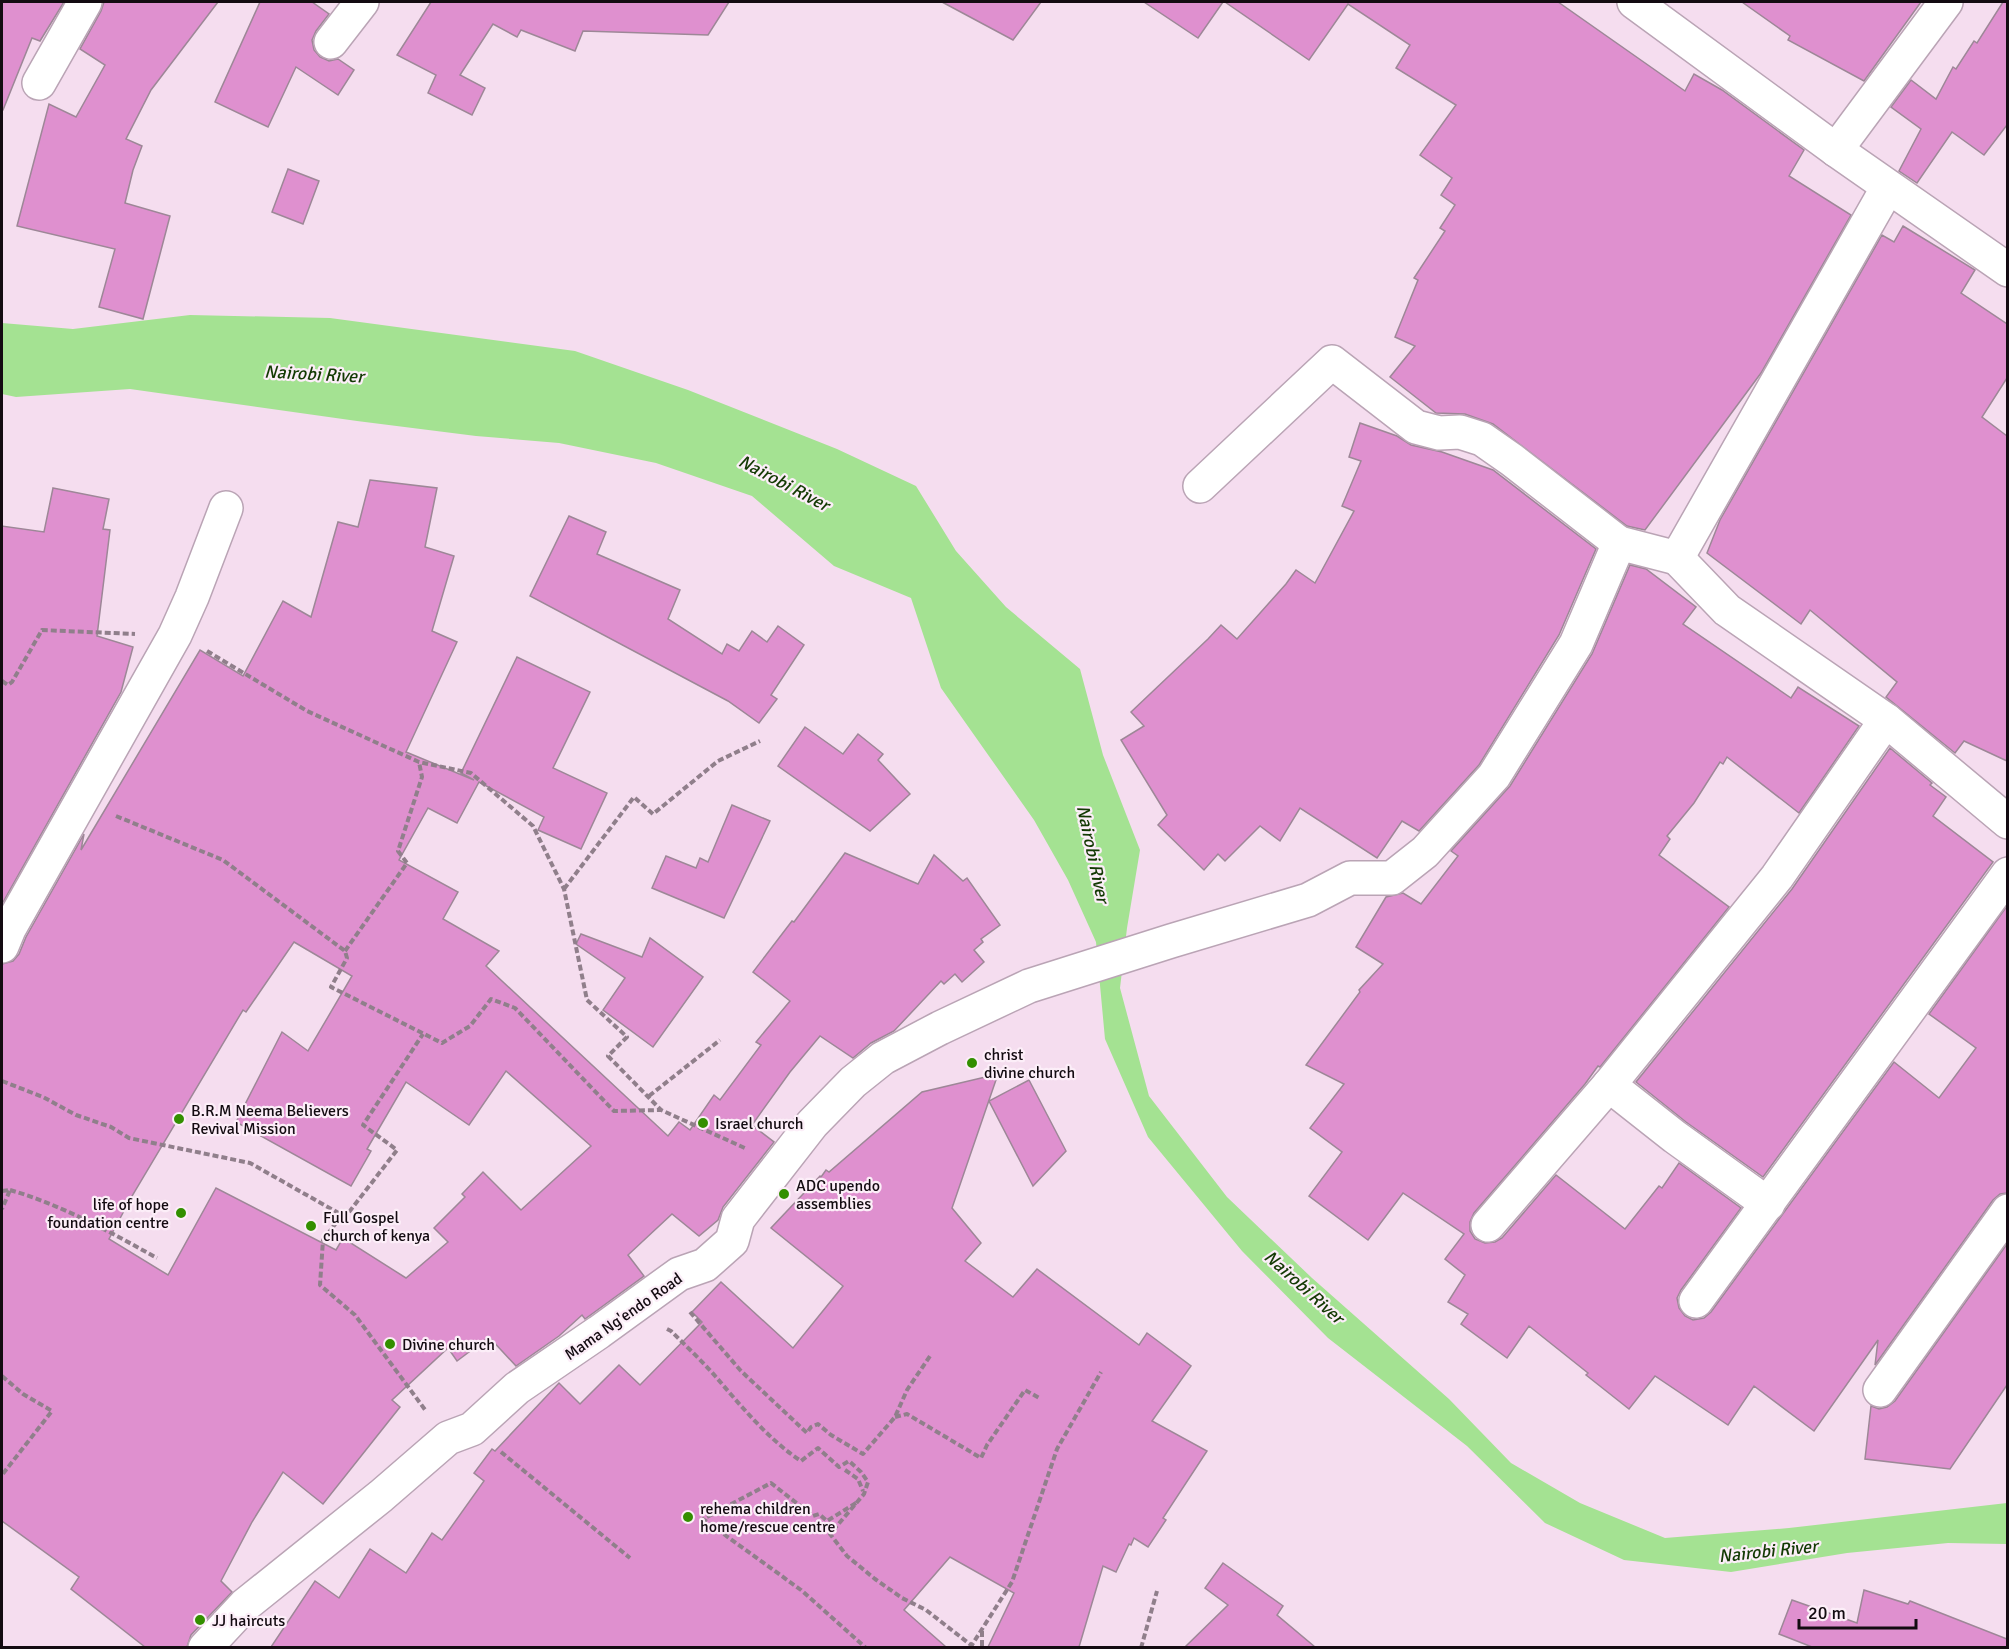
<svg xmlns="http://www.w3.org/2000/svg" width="2009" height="1649" viewBox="0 0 2009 1649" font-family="Signika,sans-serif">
<rect width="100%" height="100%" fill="#f5ddef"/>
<polygon fill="#a4e292" points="190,315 330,318 575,351 688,390 837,449 916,486 956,551 1006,607 1080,669 1103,755 1140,850 1127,928 1120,988 1149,1096 1227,1197 1312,1278 1449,1399 1511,1463 1580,1503 1665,1538 1789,1528 2007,1503 2007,1544 1948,1543 1847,1553 1731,1572 1624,1560 1545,1523 1467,1446 1328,1338 1242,1251 1148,1137 1105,1039 1096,942 1068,880 1034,820 941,688 911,598 834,566 752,496 656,463 559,443 476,436 357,421 130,389 16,397 2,394 2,323 73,329"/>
<g fill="#df90cf" stroke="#9d8797" stroke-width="1.5" fill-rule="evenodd">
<polygon points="2,2 64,2 40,41 32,38 3,110 2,110"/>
<polygon points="104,2 218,2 151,90 126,139 142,146 133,170 125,203 170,216 143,319 99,307 115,249 17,226 49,104 76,117 105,65 80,49 101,11"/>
<polygon points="260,2 312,2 329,14 316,31 312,40 314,50 320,57 329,61 338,59 354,70 338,95 296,67 268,127 215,102"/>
<polygon points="431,2 729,2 708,35 583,31 575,51 521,30 517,37 493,24 460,75 485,88 472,115 428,93 436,75 397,55"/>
<polygon points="942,2 1041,2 1013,40"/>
<polygon points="1144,2 1223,2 1198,38"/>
<polygon points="1225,2 1558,2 1685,91 1694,74 1722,90 1804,150 1789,176 1851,215 1761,373 1645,530 1627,526 1493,424 1465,414 1436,413 1390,377 1415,346 1395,337 1418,280 1414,278 1445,231 1440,228 1455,205 1441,195 1452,178 1420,155 1456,105 1396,68 1410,45 1348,4 1309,60"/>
<polygon points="1742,2 1921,2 1864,81 1788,40 1790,36"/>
<polygon points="2003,2 2007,2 2007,125 1984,155 1952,132 1917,183 1899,171 1921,129 1891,107 1911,80 1936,99 1953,67 1956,69 1974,41 1977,43"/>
<polygon points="288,169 319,181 303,224 272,212"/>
<polygon points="1903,226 1975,270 1961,293 2007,324 2007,378 1982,417 2007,436 2007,761 1964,741 1955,753 1886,697 1897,682 1810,610 1801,624 1707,553 1720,520 1882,235 1894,242"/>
<polygon points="1360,423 1397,436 1411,445 1442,452 1493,470 1596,549 1559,635 1479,765 1419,831 1402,821 1377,858 1300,808 1280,841 1260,826 1225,861 1218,854 1204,870 1158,825 1167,815 1121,740 1144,726 1131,712 1208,639 1221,625 1237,639 1286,584 1296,570 1315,583 1354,511 1342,506 1361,461 1349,457"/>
<path d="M 370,480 L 437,488 L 425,547 L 454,556 L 432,631 L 457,642 L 406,752 L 474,780 L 461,773 L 517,657 L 590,692 L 553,768 L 607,793 L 581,849 L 538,830 L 544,817 L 479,782 L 457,823 L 428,808 L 399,860 L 458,892 L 443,919 L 499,951 L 486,966 L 668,1136 L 679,1122 L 690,1130 L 714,1095 L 720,1100 L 761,1045 L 756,1042 L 790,1001 L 753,972 L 792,921 L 794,922 L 845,853 L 918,884 L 934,855 L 963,881 L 967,878 L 1000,925 L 981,939 L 983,942 L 974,950 L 984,962 L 962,982 L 955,974 L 944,984 L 941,981 L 894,1031 L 871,1043 L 853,1058 L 820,1036 L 790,1072 L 752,1125 L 774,1142 L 723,1207 L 718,1220 L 699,1236 L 672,1214 L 628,1255 L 644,1276 L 585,1319 L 582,1315 L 559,1336 L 516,1366 L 489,1337 L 457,1361 L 448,1348 L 392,1400 L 400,1407 L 323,1504 L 283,1472 L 252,1522 L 221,1581 L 232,1592 L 191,1635 L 187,1647 L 145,1647 L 71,1589 L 79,1577 L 2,1521 L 2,964 L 13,961 L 19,954 L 26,937 L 84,834 L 81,850 L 200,650 L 243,676 L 283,601 L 311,617 L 338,522 L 358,527 ZM 294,942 L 352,976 L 308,1051 L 282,1032 L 236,1122 L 351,1186 L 371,1151 L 367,1149 L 406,1082 L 469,1125 L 506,1071 L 591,1146 L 521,1210 L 483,1172 L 462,1194 L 465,1197 L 434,1228 L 448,1242 L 406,1278 L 343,1238 L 336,1250 L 216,1188 L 168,1275 L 109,1239 L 132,1196 L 243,1010 L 246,1012 Z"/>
<polygon points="53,488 109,499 103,529 110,530 97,636 133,647 121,692 2,904 2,526 44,532"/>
<polygon points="569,516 606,532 597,554 680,590 668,619 722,654 727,644 739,651 752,631 767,642 778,626 804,645 771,695 777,699 759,723 728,701 530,596"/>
<polygon points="1630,565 1646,569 1696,607 1683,624 1791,698 1798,687 1859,726 1799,813 1727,757 1723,764 1720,762 1694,803 1667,836 1670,839 1659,855 1729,907 1600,1067 1598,1066 1585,1084 1474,1213 1470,1222 1470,1231 1475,1239 1485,1243 1495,1242 1502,1238 1556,1175 1625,1229 1659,1186 1662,1188 1679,1163 1741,1208 1681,1290 1677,1298 1679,1308 1685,1316 1693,1320 1704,1318 1711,1312 1894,1062 1939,1098 1976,1048 1929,1014 2007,906 2007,1193 2000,1194 1993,1200 1875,1365 1878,1340 1814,1431 1754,1386 1728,1425 1655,1376 1629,1409 1586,1375 1588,1373 1529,1326 1507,1358 1461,1324 1468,1314 1448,1302 1465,1275 1445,1259 1464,1234 1403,1193 1368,1240 1309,1196 1342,1152 1310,1128 1344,1084 1306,1065 1360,992 1359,990 1383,964 1356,947 1386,897 1403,893 1421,904 1458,856 1451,851 1510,786 1592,654"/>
<polygon points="805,727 843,754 858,734 883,754 878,760 910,794 870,831 778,766"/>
<polygon points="1890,748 1932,783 1930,785 1946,797 1933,816 1993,862 1763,1177 1686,1122 1636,1082 1792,889"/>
<polygon points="732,805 770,821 724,918 652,888 666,856 696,868 700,858 708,862"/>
<polygon points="581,934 642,957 650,938 703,977 653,1047 603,1010 625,978 576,944"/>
<polygon points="998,1074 952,1208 981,1243 965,1261 1013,1297 1037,1269 1139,1345 1147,1333 1191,1366 1152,1421 1207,1451 1163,1518 1166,1520 1148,1547 1134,1538 1131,1545 1129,1544 1116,1572 1103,1566 1079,1647 988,1647 1014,1593 950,1557 904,1610 946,1647 271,1647 315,1581 339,1598 370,1549 406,1573 432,1533 442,1540 484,1481 474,1473 492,1449 495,1451 559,1383 580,1404 619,1365 640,1385 702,1322 692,1312 721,1282 793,1348 843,1286 771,1228 820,1176 821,1177 826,1170 829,1172 922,1092"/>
<polygon points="1029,1080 1066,1151 1033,1186 989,1101"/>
<polygon points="2007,1244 2007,1385 1950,1469 1865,1459 1871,1406 1879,1409 1887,1407 1895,1401"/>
<polygon points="1223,1563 1283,1606 1277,1615 1315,1647 1185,1647 1228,1605 1205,1588"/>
<polygon points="1864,1590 1908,1604 1910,1601 2007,1639 2007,1647 1812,1647 1779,1634 1792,1600 1857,1623"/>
</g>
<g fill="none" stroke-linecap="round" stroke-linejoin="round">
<defs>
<g id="street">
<polyline points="1634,2 1836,150 2008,270"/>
<polyline points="331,42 362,2"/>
<polyline points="39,83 85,2"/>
<polyline points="1836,150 1946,2"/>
<polyline points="1200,486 1332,362 1416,427 1439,433 1460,432 1482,439 1512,460 1619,543"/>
<polyline points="1677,558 1727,610 1886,720 2008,822"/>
<polyline points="2,946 9,929 175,635 192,597 226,508"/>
<polyline points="1609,1085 1675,1137 1768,1204"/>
<polyline points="1488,1225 1609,1085 1777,877 1886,720"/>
<polyline points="1696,1301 2008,874"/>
<polyline points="1880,1390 2008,1211"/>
<polyline points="205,1648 245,1605 381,1496 448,1438 472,1429 517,1388 599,1332 679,1274 705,1265 732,1241 738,1219 812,1124 853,1082 883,1058 940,1028 1029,986 1171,941 1308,900 1350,878 1392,878 1425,852 1494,776 1576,644 1619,543 1677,558 1888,187"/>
</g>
</defs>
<use href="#street" stroke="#baa4b5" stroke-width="36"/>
<g stroke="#907f8b" stroke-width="4" stroke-dasharray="6 3" stroke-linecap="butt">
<polyline points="207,651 307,711 419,762 471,773 533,826 564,889 587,1000 627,1037 608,1056 661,1110"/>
<polyline points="2,681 8,685 12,682 42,630 135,634"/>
<polyline points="116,816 223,860 345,951 347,958 331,987 442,1043 470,1026 491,999 515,1008 614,1111 661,1110 747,1149"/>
<polyline points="564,889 634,797 653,814 718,761 760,741"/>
<polyline points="345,951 407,863 398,851 422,777 419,762"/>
<polyline points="2,1081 43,1097 76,1115 111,1127 129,1138 250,1163 342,1215 323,1240 320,1285 355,1315 426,1411"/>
<polyline points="649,1096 720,1040"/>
<path d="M 10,1190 C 62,1205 110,1232 157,1258"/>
<polyline points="2,1191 10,1190 2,1209"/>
<polyline points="342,1215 346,1216 397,1150 363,1125 423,1034"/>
<polyline points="690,1312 741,1371 807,1433 811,1427 818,1424 831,1435 863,1454 895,1417 907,1390 930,1356"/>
<path d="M 667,1329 L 671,1331 C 686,1346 702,1361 716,1377 C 741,1406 769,1440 801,1461 L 818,1448 L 839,1467 L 849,1461 L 861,1472 L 868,1482 L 864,1494 L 830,1534 L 847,1556 L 875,1579 L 902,1598 L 926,1610 L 971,1645"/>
<polyline points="2,1376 23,1394 52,1411 2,1475"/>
<polyline points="895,1417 907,1414 981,1458 987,1445 1025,1390 1041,1399"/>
<polyline points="501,1452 630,1558"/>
<polyline points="845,1470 858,1479 863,1491"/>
<polyline points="856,1503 827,1521 819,1514 813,1516 771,1483 703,1519 801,1590 866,1648"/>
<polyline points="982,1631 982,1648"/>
<polyline points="970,1648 1012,1582 1057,1449 1101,1372"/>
<polyline points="1141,1648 1157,1591"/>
</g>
<use href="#street" stroke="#fff" stroke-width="33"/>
</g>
<g fill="#338f00" stroke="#fceef8" stroke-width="2">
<circle cx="972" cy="1063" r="6"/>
<circle cx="179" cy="1119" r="6"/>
<circle cx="703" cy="1123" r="6"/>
<circle cx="784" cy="1194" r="6"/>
<circle cx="181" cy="1213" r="6"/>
<circle cx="311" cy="1226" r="6"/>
<circle cx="390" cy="1344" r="6"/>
<circle cx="688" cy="1517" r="6"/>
<circle cx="200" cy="1620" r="6"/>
</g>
<g text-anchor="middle" stroke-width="4.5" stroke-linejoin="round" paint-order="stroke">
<g font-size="16" fill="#130b11" stroke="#fceef8" text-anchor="start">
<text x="984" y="1060">christ<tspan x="984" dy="18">divine church</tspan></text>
<text x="191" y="1116">B.R.M Neema Believers<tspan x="191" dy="18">Revival Mission</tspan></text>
<text x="715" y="1129">Israel church</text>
<text x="796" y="1191">ADC upendo<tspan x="796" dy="18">assemblies</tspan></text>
<text x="169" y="1210" text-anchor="end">life of hope<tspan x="169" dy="18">foundation centre</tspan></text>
<text x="323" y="1223">Full Gospel<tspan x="323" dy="18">church of kenya</tspan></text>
<text x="402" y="1350">Divine church</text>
<text x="700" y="1514">rehema children<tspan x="700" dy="18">home/rescue centre</tspan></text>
<text x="212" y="1626">JJ haircuts</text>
</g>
<g font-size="16" fill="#130b11" stroke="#fceef8">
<text transform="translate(623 1316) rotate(-35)" y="6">Mama Ng'endo Road</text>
</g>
<g font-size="18" font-style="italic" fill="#133a03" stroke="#fceef8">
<text transform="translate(314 374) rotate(3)" y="6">Nairobi River</text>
<text transform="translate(784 483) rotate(28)" y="6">Nairobi River</text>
<text transform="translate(1093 854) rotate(78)" y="6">Nairobi River</text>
<text transform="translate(1304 1287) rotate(42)" y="6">Nairobi River</text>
<text transform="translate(1768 1551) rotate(-6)" y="6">Nairobi River</text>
</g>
</g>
<rect width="2009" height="1649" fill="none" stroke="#130b11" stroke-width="6"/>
<path d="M1799 1619v9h117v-9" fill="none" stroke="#130b11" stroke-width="3"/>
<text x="1808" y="1619" font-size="18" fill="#130b11" stroke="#fceef8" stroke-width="4.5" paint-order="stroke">20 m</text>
</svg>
